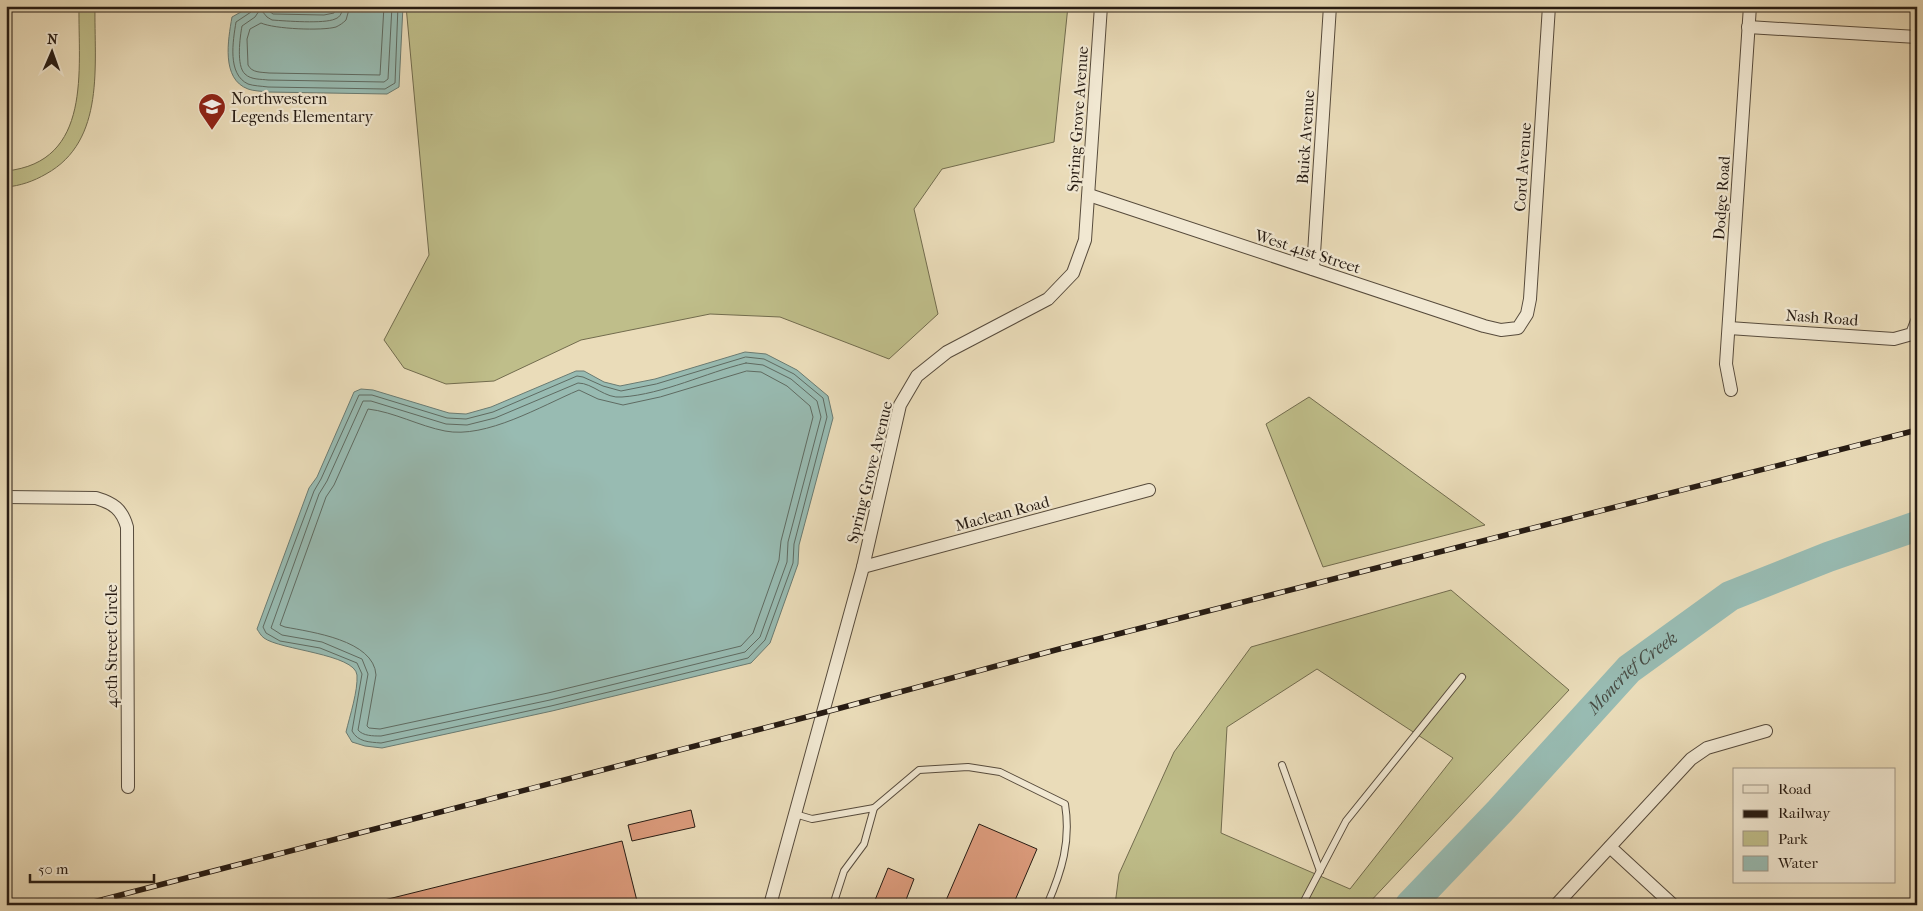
<svg xmlns="http://www.w3.org/2000/svg" width="1923" height="911" viewBox="0 0 1923 911" font-family="'IM FELL French Canon',serif">
<rect width="100%" height="100%" fill="#eadcb9"/>
<filter id="stains"><feTurbulence type="fractalNoise" baseFrequency=".004" numOctaves="4"/><feColorMatrix values="0 0 0 0 .2 0 0 0 0 .09 0 0 0 0 .02 0 0 0 .5 -.17"/></filter>
<radialGradient id="worn" r=".72"><stop offset=".6" stop-color="#630" stop-opacity="0"/><stop offset="1" stop-color="#630" stop-opacity=".3"/></radialGradient>
<g fill="#bfbe8a" stroke="#726c4e" fill-rule="evenodd">
<path d="M 79,6 L 95,6 C 94,64 106,141 46,174 C 34,181 20,186 6,187 L 6,171 C 93,162 78,69 79,6 Z"/>
<polygon points="406,6 1068,6 1054,142 942,169 914,209 938,314 889,359 780,317 710,314 581,340 494,381 446,384 404,368 384,340 429,255"/>
<polygon points="1309,397 1485,525 1323,567 1266,424"/>
<path d="M 1451,590 L 1569,690 L 1367,905 L 1115,905 L 1119,874 L 1174,752 L 1251,647 ZM 1317,669 L 1453,758 L 1350,889 L 1221,833 L 1227,727 Z"/>
</g>
<g fill="#98bbb2" stroke="#6a7b72">
<path d="M 342,6 L 403,6 L 399,87 L 387,94 L 267,92 C 261,91 253,91 248,89 C 221,79 228,40 232,17 L 248,8 L 324,10 Z"/>
<path d="M 745,352 L 766,354 L 797,370 L 828,396 L 833,418 L 799,545 L 798,564 L 770,643 L 751,663 L 552,711 L 382,748 L 365,746 L 352,742 L 346,732 C 350,715 358,691 357,675 C 355,654 280,650 264,638 C 261,636 259,632 257,629 L 309,488 L 317,477 L 354,392 L 361,389 L 373,390 L 449,413 L 466,414 L 491,407 L 576,371 L 584,371 L 604,382 L 620,386 L 655,379 Z"/>
</g>
<g fill="none" stroke-linecap="round" stroke-linejoin="round">
<g stroke="#5f6b62" stroke-width="1">
<path d="M 253,6 L 251,12 L 236,22 C 233,41 227,74 248,84 C 254,86 261,86 268,87 L 385,89 L 395,83 L 398,6"/>
<polyline points="268,6 269,11 273,14 324,15 334,13 336,6"/>
<path d="M 343,6 C 342,12 341,17 335,19 C 324,24 286,21 272,20 L 267,17 L 262,11 L 259,11 L 255,17 L 242,26 C 240,37 236,66 245,74 C 251,80 261,79 268,80 L 384,82 L 388,79 L 392,6"/>
<path d="M 350,6 L 346,20 C 343,23 340,25 336,27 C 322,31 274,29 261,23 L 250,29 L 247,39 L 248,65 C 252,73 261,72 269,73 L 380,75 L 384,6"/>
<path d="M 746,357 L 764,359 L 794,374 L 823,398 L 827,417 L 794,544 L 793,563 L 765,640 L 748,658 L 551,706 L 381,743 C 369,742 358,742 352,731 L 362,674 L 357,663 L 320,648 L 280,641 L 266,633 L 263,627 L 314,491 L 321,479 L 359,395 L 372,395 L 447,418 L 466,419 L 493,412 L 577,376 L 583,377 L 603,386 L 621,391 L 656,384 Z"/>
<path d="M 746,363 L 763,365 L 791,379 L 817,401 L 821,417 L 788,542 L 787,562 L 760,637 L 745,652 L 550,700 L 381,736 C 373,736 363,736 358,730 L 368,674 L 362,659 L 322,642 L 282,635 L 271,628 L 319,494 L 327,481 L 363,401 L 371,401 L 446,424 L 467,425 L 495,418 L 578,383 C 593,383 605,399 622,397 C 664,394 705,373 746,363 Z"/>
<path d="M 747,371 L 761,372 L 787,386 L 810,406 L 813,417 L 781,541 L 779,560 L 753,633 L 741,646 L 548,693 L 380,729 L 369,728 L 367,726 L 376,675 C 374,640 311,632 285,627 L 280,625 L 326,497 L 334,485 L 368,409 C 394,412 419,426 445,431 C 486,439 541,406 579,390 L 598,399 L 623,405 L 660,397 Z"/>
</g>
<path stroke="#98bbb2" stroke-width="30" id="s1" d="M 1410,905 L 1500,811 L 1629,669 L 1730,596 L 1828,557 L 1917,526"/>
</g>
<g fill="#dc9b7c" stroke="#261b13">
<polygon points="691,810 695,827 632,841 628,825"/>
<polygon points="979,824 1037,849 1013,905 944,905"/>
<polygon points="622,841 638,905 364,905"/>
<polygon points="888,868 914,879 904,905 873,905"/>
</g>
<g fill="none" stroke-linecap="round" stroke-linejoin="round">
<defs>
<g id="service">
<polyline points="1282,765 1320,871"/>
<path d="M 795,814 L 812,819 L 874,808 L 919,770 L 968,767 L 1000,772 L 1065,804 C 1071,841 1062,871 1047,905"/>
<polyline points="833,905 844,871 864,844 874,808"/>
<polyline points="1302,905 1346,821 1462,677"/>
</g>
<g id="minor">
<polyline points="1748,27 1917,37"/>
<polyline points="1089,195 1484,326 1501,330 1518,328 1527,314 1530,299 1549,6"/>
<polyline points="1313,269 1330,6"/>
<polyline points="1729,328 1894,339 1912,334 1917,321"/>
<polyline points="1731,390 1726,364 1750,6"/>
<path d="M 6,497 L 96,498 C 113,503 122,509 127,527 L 128,787"/>
<polyline points="863,567 1149,490"/>
<polyline points="1610,847 1673,905"/>
<polyline points="770,905 863,567 900,405 917,376 947,352 1048,299 1073,273 1085,240 1101,6"/>
<polyline points="1556,905 1691,759 1707,748 1766,731"/>
</g>
</defs>
<use href="#service" stroke="#574b3c" stroke-width="8"/>
<use href="#minor" stroke="#574b3c" stroke-width="14"/>
<use href="#service" stroke="#f1e8d2" stroke-width="6"/>
<use href="#minor" stroke="#f1e8d2" stroke-width="12"/>
<defs>
<polyline id="rail" points="82,905 822,713 1063,648 1917,430"/>
</defs>
<use href="#rail" stroke="#261b13" stroke-width="5.5"/>
<use href="#rail" stroke="#f1e8d2" stroke-width="4" stroke-dasharray="11" stroke-linecap="butt"/>
</g>
<defs>
<symbol id="school-pin" viewBox="-11 -11 22 30"><path d="M0 17L-7.5 6A9.5 9.5 0 1 1 7.5 6Z" fill="#8f2418" stroke="#f1e8d2"/><path d="M0-5L7-2L0 1L-7-2ZM-4 1L0 2.5L4 1V4Q0 6-4 4Z" fill="#fff"/></symbol>
</defs>
<g fill-rule="evenodd">
<use href="#school-pin" x="196" y="91" width="32" height="43"/>
</g>
<g text-anchor="middle" stroke-width="4.5" stroke-linejoin="round" paint-order="stroke">
<g font-size="16" fill="#261b13" stroke="#f1e8d2" text-anchor="start">
<text x="231" y="104">Northwestern<tspan x="231" dy="18">Legends Elementary</tspan></text>
</g>
<g font-size="16" fill="#261b13" stroke="#f1e8d2">
<text transform="translate(1077 119) rotate(-86)" y="6">Spring Grove Avenue</text>
<text transform="translate(1305 137) rotate(-86)" y="6">Buick Avenue</text>
<text transform="translate(1522 167) rotate(-86)" y="6">Cord Avenue</text>
<text transform="translate(1721 198) rotate(-86)" y="6">Dodge Road</text>
<text transform="translate(1308 251) rotate(18)" y="6">West 41st Street</text>
<text transform="translate(1822 317) rotate(4)" y="6">Nash Road</text>
<text transform="translate(869 472) rotate(-76)" y="6">Spring Grove Avenue</text>
<text transform="translate(1002 513) rotate(-15)" y="6">Maclean Road</text>
<text transform="translate(111 646) rotate(-90)" y="6">40th Street Circle</text>
</g>
<g font-size="18" font-style="italic" fill="#484b43" stroke="#f1e8d2">
<text dy="6" stroke="none"><textPath href="#s1" startOffset="322">Moncrief Creek</textPath></text>
</g>
</g>
<rect width="1923" height="911" fill="none" stroke="#eadcb9" stroke-width="25"/>
<rect x="8" y="8" width="1908" height="896" fill="none" stroke="#261b13" stroke-width="2.5"/>
<rect x="12" y="12" width="1898" height="886" fill="none" stroke="#261b13"/>
<rect x="1733" y="768" width="162" height="115" fill="#f1e8d2" stroke="#a09686"/>
<rect x="1743" y="785" width="25" height="8" fill="#f1e8d2" stroke="#a09686"/>
<text x="1778" y="794" font-size="15" fill="#261b13">Road</text>
<rect x="1743" y="810" width="25" height="8" fill="#261b13" stroke="#a09686"/>
<text x="1778" y="818" font-size="15" fill="#261b13">Railway</text>
<rect x="1743" y="831" width="25" height="15" fill="#bfbe8a" stroke="#a09686"/>
<text x="1778" y="844" font-size="15" fill="#261b13">Park</text>
<rect x="1743" y="856" width="25" height="15" fill="#98bbb2" stroke="#a09686"/>
<text x="1778" y="868" font-size="15" fill="#261b13">Water</text>
<g transform="translate(52 52) rotate(2)" stroke="#f1e8d2" stroke-width="4" paint-order="stroke">
<path d="M0-4L9 19L0 12L-9 19Z" fill="#261b13"/>
<text y="-8" font-size="14" font-weight="bold" text-anchor="middle" fill="#261b13">N</text>
</g>
<path d="M30 874v8h124v-8" fill="none" stroke="#261b13" stroke-width="2.5"/>
<text x="38" y="874" font-size="15" fill="#261b13" stroke="#f1e8d2" stroke-width="4" paint-order="stroke">50 m</text>
<rect width="100%" height="100%" filter="url(#stains)"/>
<rect width="100%" height="100%" fill="url(#worn)"/>
</svg>
